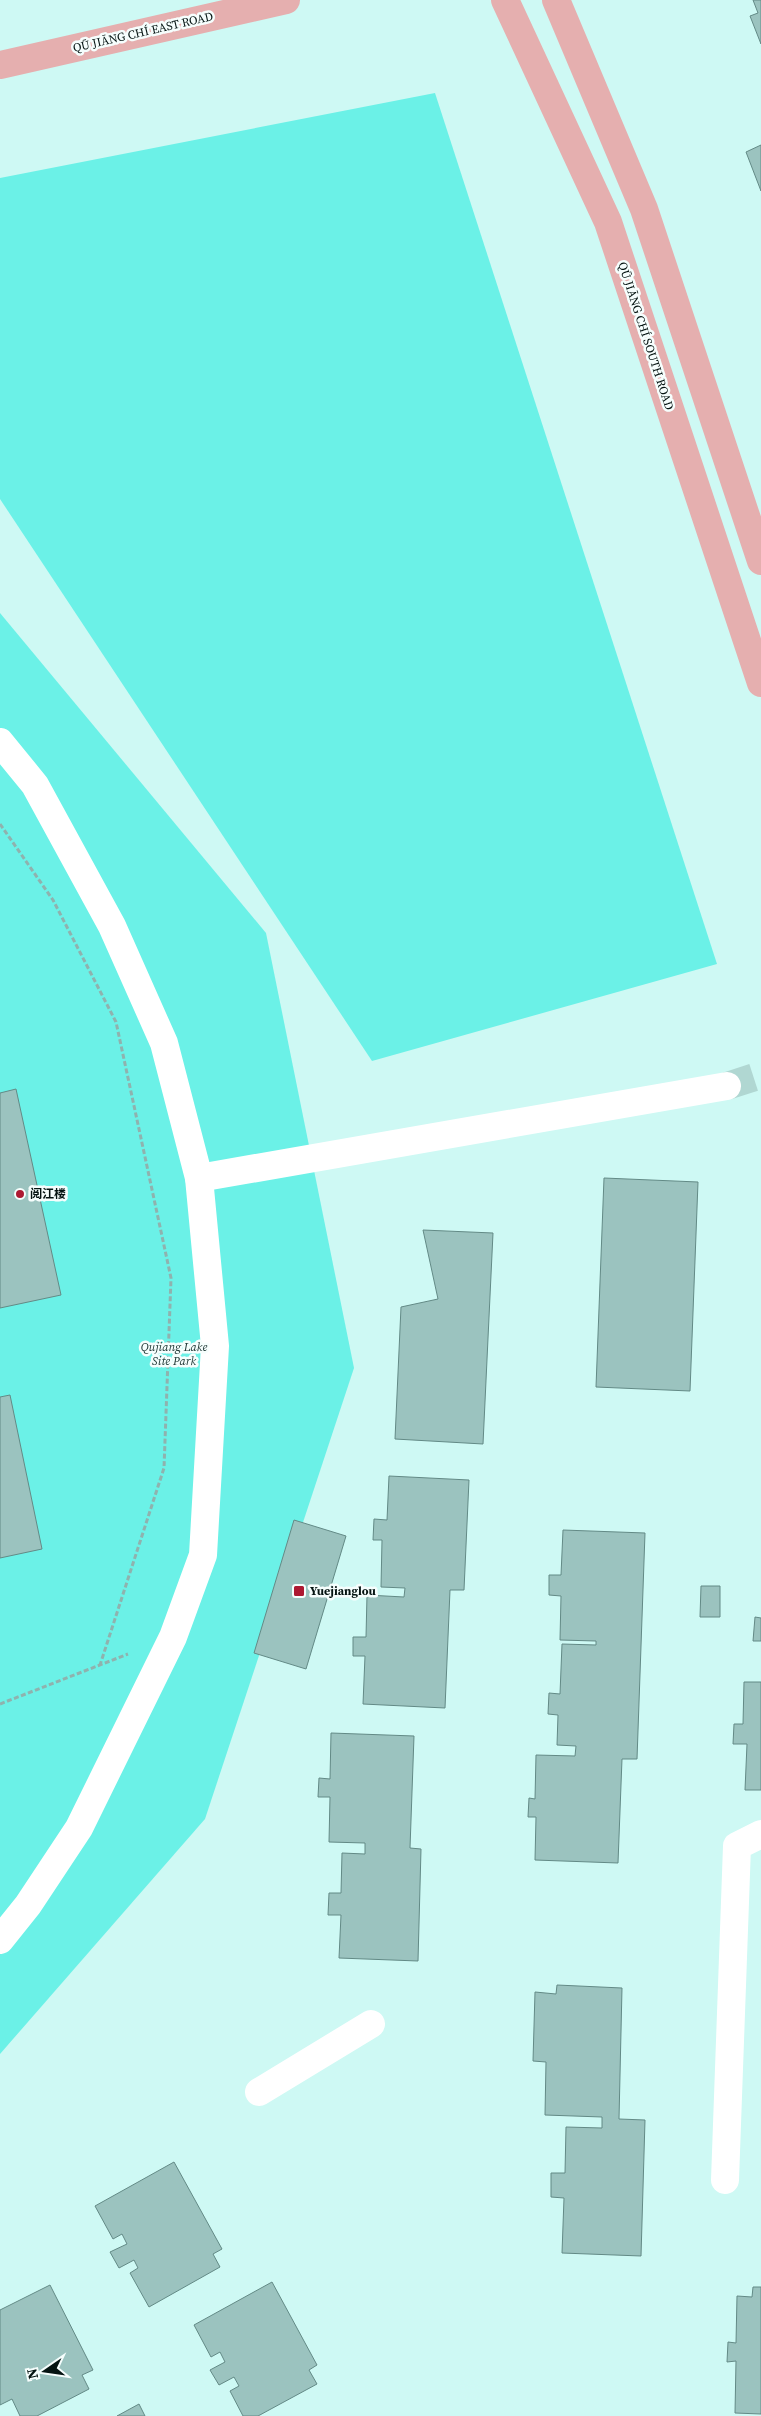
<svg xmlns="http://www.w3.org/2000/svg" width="761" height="2416" viewBox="0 0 761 2416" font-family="'Source Serif 4','Noto Sans SC',serif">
<rect width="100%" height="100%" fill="#cef9f4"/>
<g fill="#6bf1e7">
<polygon points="435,93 717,964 372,1061 0,499 0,178"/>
<polygon points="0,613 266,933 354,1368 205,1819 0,2054"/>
</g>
<g fill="#9bc3bf" stroke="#638a86">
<polygon points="753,0 761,0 761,44 750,16 758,13"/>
<polygon points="761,145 761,191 746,152"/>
<polygon points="16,1089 61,1295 0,1308 0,1093"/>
<polygon points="604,1178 698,1182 690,1391 596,1387"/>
<polygon points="423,1230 493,1233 483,1444 395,1439 401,1307 438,1299"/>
<polygon points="10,1395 42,1549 0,1558 0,1397"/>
<polygon points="389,1476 469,1480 464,1590 450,1590 445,1708 363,1704 365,1656 353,1656 353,1637 366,1637 367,1595 404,1597 405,1588 381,1587 382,1540 373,1540 374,1519 387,1520"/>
<polygon points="294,1520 346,1536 306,1669 254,1653"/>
<polygon points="563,1530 645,1533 637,1759 622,1759 618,1863 535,1860 536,1817 528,1817 529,1798 535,1799 536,1755 575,1756 576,1746 557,1745 558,1715 548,1714 549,1693 560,1694 562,1644 596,1645 596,1641 560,1640 561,1596 549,1595 549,1575 561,1575"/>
<polygon points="701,1586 720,1586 720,1617 700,1617"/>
<polygon points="755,1617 761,1618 761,1641 753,1641"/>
<polygon points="744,1682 761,1682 761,1790 745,1790 747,1744 733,1744 734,1724 743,1724"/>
<polygon points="331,1733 414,1736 410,1848 421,1849 418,1961 339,1958 341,1915 328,1915 329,1893 341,1893 342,1853 365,1854 365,1843 329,1842 330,1797 318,1797 319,1778 330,1779"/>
<polygon points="557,1985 622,1988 619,2119 645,2120 641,2256 562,2253 564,2198 551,2197 551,2173 565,2173 566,2127 602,2128 602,2117 545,2115 546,2062 533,2061 535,1992 556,1994"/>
<polygon points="174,2162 222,2249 213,2254 220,2267 149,2307 130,2273 138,2268 134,2260 119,2268 110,2252 127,2244 122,2234 113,2239 95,2206"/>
<polygon points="272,2282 317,2365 309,2370 317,2384 258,2416 243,2416 230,2391 239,2386 234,2377 219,2385 210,2370 225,2362 220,2352 211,2357 194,2325"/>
<polygon points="50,2285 93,2370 82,2375 89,2389 37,2416 20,2416 12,2399 0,2405 0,2310"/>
<polygon points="753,2287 761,2287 761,2414 735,2413 736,2361 727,2362 728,2342 736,2343 737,2296 752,2297"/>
<polygon points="139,2404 145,2416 117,2416"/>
</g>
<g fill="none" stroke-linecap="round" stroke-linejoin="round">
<polyline stroke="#b0d7d2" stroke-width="28" stroke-dasharray="28 14" stroke-linecap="butt" points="727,1086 761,1075"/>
<g stroke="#8fb2ae" stroke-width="3" stroke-dasharray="5 2.5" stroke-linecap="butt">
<polyline points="0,824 53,900 116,1022 171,1278 164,1468 100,1665"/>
<polyline points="0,1704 128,1654"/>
</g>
<g stroke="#fff" stroke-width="28">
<polyline points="0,742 35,785 112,926 164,1043 199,1178 215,1346 203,1555 173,1637 79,1828 28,1905 0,1940"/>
<polyline points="199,1178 727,1086"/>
<polyline points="259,2092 371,2024"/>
<polyline points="725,2180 737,1846 761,1834"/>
</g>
<g stroke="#e5afaf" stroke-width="28">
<polyline points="505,0 608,222 761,683"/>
<polyline points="556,0 644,209 761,561"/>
<polyline points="0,65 286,0"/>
</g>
</g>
<g fill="#ad1932" stroke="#f6fefd" stroke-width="2">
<circle cx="20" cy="1194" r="5"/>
<rect x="293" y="1585" width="12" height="12" rx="2.5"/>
</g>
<g text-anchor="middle" stroke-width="5" stroke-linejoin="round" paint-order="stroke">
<g font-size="12" fill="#051412" stroke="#f6fefd">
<text transform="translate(143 32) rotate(-13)" y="4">QŪ JIĀNG CHÍ EAST ROAD</text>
<text transform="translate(646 336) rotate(72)" y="4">QŪ JIĀNG CHÍ SOUTH ROAD</text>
</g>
<g font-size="12" font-weight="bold" fill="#051412" stroke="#f6fefd" text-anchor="start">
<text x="30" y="1198">阅江楼</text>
<text x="310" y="1595">Yuejianglou</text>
</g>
<g font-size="12" font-style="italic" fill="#203836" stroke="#f6fefd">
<text x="174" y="1351">Qujiang Lake<tspan x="174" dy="14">Site Park</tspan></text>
</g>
</g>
<g transform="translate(45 2371) rotate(257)" stroke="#f6fefd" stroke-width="4" paint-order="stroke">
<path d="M0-4L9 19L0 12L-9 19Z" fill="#051412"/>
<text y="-8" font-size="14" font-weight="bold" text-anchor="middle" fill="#051412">N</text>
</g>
</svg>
